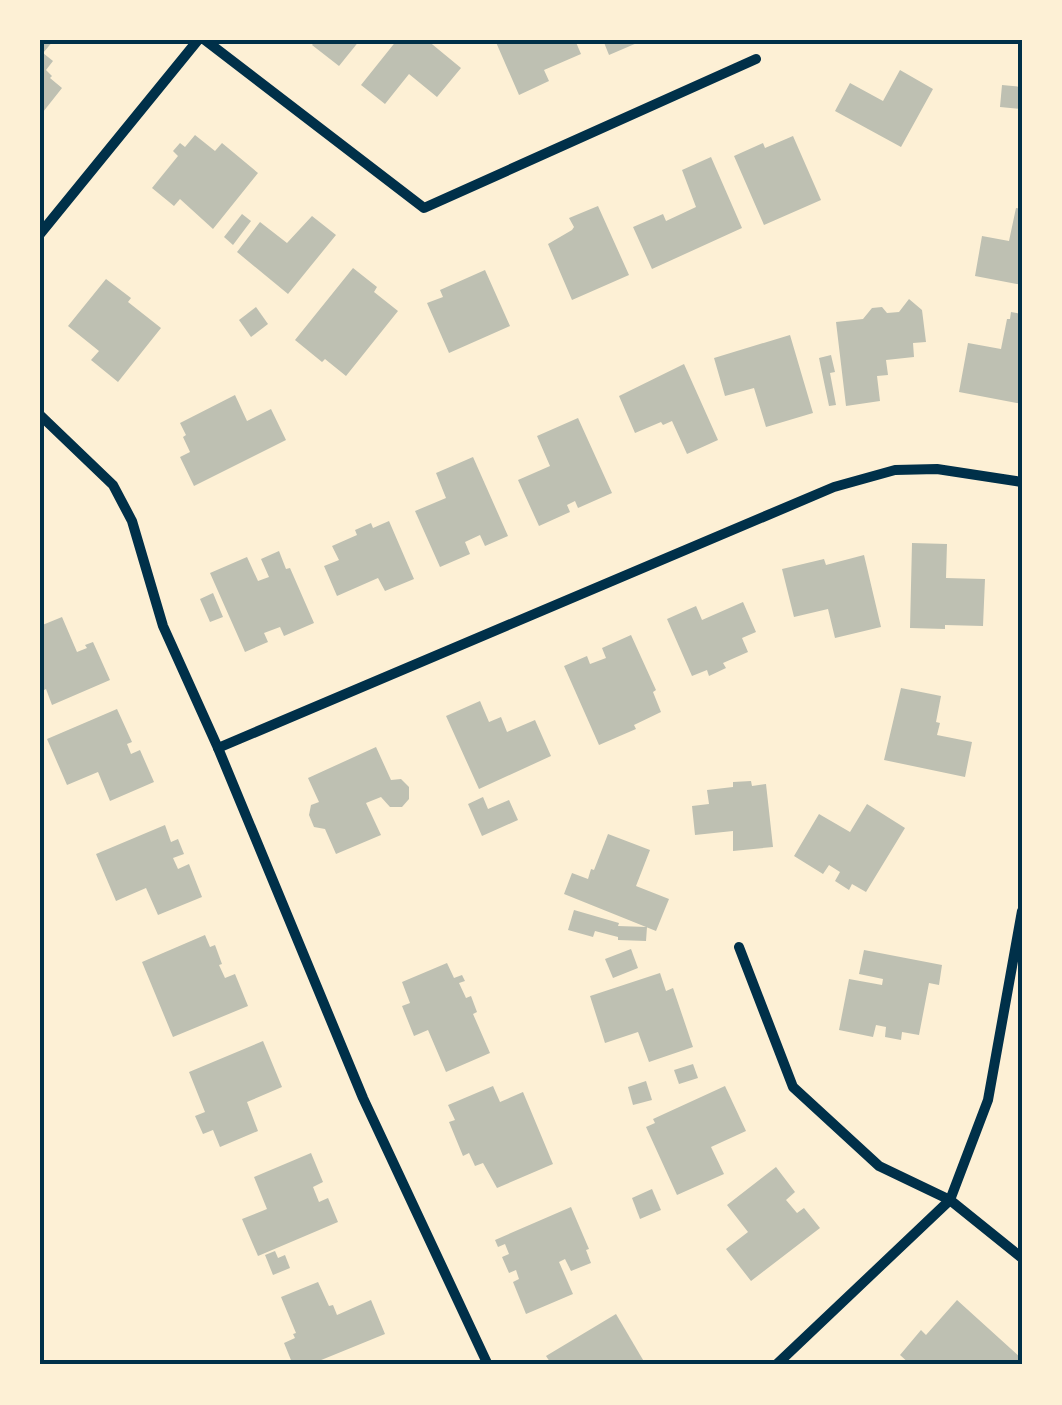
<svg xmlns="http://www.w3.org/2000/svg" width="1062" height="1405" viewBox="0 0 1062 1405" font-family="Quicksand,sans-serif">
<rect width="100%" height="100%" fill="#fdf0d5"/>
<g fill="#bec0b2">
<polygon points="40,40 54,40 43,53 53,61 46,70 52,76 50,78 62,88 43,112 40,109"/>
<polygon points="316,40 360,40 339,66 312,45"/>
<polygon points="397,40 427,40 461,68 437,97 409,74 385,104 361,85"/>
<polygon points="495,40 575,40 581,54 544,70 549,81 519,95"/>
<polygon points="603,40 644,40 609,55"/>
<polygon points="900,70 933,89 901,147 835,111 850,83 883,101"/>
<polygon points="1002,85 1022,87 1022,109 1000,107"/>
<polygon points="195,135 215,151 222,143 258,173 213,229 180,199 174,206 152,188 178,156 173,151 180,143 185,147"/>
<polygon points="793,136 821,200 764,225 734,156 763,143 765,148"/>
<polygon points="711,157 742,228 652,269 633,227 663,214 666,221 696,207 682,170"/>
<polygon points="598,206 629,275 572,300 548,244 572,230 574,227 569,218"/>
<polygon points="1016,208 1022,209 1022,285 975,276 982,236 1009,241"/>
<polygon points="242,214 251,221 233,245 224,237"/>
<polygon points="312,216 336,235 288,294 237,252 260,222 287,243"/>
<polygon points="353,268 377,287 374,292 398,311 346,376 325,359 322,362 295,340"/>
<polygon points="485,270 510,326 449,353 427,303 443,297 440,290"/>
<polygon points="106,279 131,298 128,302 161,328 118,382 91,360 99,351 68,326"/>
<polygon points="909,299 922,310 926,342 913,343 914,357 886,360 888,375 877,376 880,401 846,406 836,322 863,319 872,308 882,307 887,313 899,312"/>
<polygon points="256,307 268,324 251,337 239,320"/>
<polygon points="1011,312 1022,314 1022,404 959,392 968,343 1001,349 1007,319 1010,319"/>
<polygon points="790,335 813,413 766,427 754,388 725,396 714,358"/>
<polygon points="831,355 835,372 830,373 836,405 829,406 819,358"/>
<polygon points="684,364 718,440 687,454 672,421 663,425 661,422 635,433 619,396"/>
<polygon points="235,395 247,421 271,409 286,440 194,486 180,457 190,452 183,437 186,435 180,423"/>
<polygon points="578,418 612,493 578,508 575,501 567,505 570,512 539,526 518,480 550,466 537,436"/>
<polygon points="473,457 508,536 485,546 480,535 465,542 470,554 440,567 415,511 446,498 436,473"/>
<polygon points="389,521 414,579 385,591 378,578 337,596 324,566 339,560 332,546 357,535 355,530 371,523 373,528"/>
<polygon points="912,543 947,544 946,578 985,579 983,626 945,625 945,629 910,628"/>
<polygon points="279,551 286,569 290,568 314,623 284,636 280,627 264,633 268,642 245,652 210,573 247,557 258,581 269,577 261,559"/>
<polygon points="864,555 881,627 835,638 828,609 794,617 782,569 824,559 826,565"/>
<polygon points="213,593 223,617 210,622 200,599"/>
<polygon points="743,602 756,632 742,638 748,652 723,663 726,668 709,676 707,670 692,676 667,619 696,606 702,620"/>
<polygon points="62,617 77,652 87,648 85,645 93,642 110,680 52,705 46,689 40,692 40,644 42,643 40,626"/>
<polygon points="631,635 656,690 653,692 661,712 634,725 636,729 599,745 564,666 587,656 590,664 606,658 602,648"/>
<polygon points="901,688 941,696 936,722 940,723 937,735 972,742 965,777 884,760"/>
<polygon points="480,701 489,722 501,717 507,732 535,720 551,756 479,789 446,716"/>
<polygon points="117,709 132,742 127,744 131,754 140,750 154,782 110,801 98,772 67,785 47,739"/>
<polygon points="376,747 391,780 401,779 409,787 409,799 402,807 390,807 381,797 366,803 381,835 336,854 325,829 314,827 309,815 311,805 319,802 308,778"/>
<polygon points="751,781 752,786 766,784 773,847 733,851 733,831 695,835 692,806 709,804 707,790 733,787 733,782"/>
<polygon points="483,797 488,809 509,800 518,820 482,836 468,804"/>
<polygon points="867,804 905,828 866,892 852,884 849,890 835,881 840,872 829,865 823,874 794,856 819,814 850,832"/>
<polygon points="165,825 171,842 178,839 184,854 173,858 178,869 189,864 202,897 158,915 146,888 116,901 96,854"/>
<polygon points="608,834 650,850 636,886 669,899 656,931 564,894 572,873 588,879 591,869 594,870"/>
<polygon points="574,910 619,923 618,926 647,927 646,941 618,940 618,937 595,931 593,937 568,930"/>
<polygon points="205,935 210,947 215,945 222,964 219,965 225,978 235,974 248,1006 173,1037 142,962"/>
<polygon points="631,949 638,968 613,978 605,959"/>
<polygon points="864,950 942,965 939,985 929,983 919,1035 902,1032 901,1040 885,1037 886,1027 876,1025 873,1037 839,1030 849,979 882,985 883,979 859,974"/>
<polygon points="447,963 454,978 462,975 465,981 459,983 466,998 471,996 477,1012 473,1014 490,1053 446,1072 428,1030 414,1036 402,1006 410,1003 402,982"/>
<polygon points="660,973 666,991 673,988 693,1047 649,1062 638,1032 605,1043 590,996"/>
<polygon points="263,1041 282,1087 247,1102 258,1131 220,1147 213,1130 203,1134 195,1116 205,1112 189,1072"/>
<polygon points="693,1064 698,1078 679,1084 674,1070"/>
<polygon points="646,1081 652,1100 633,1105 628,1087"/>
<polygon points="493,1086 500,1102 523,1092 553,1164 497,1188 483,1163 475,1166 469,1153 463,1156 449,1122 455,1120 448,1105"/>
<polygon points="725,1086 746,1131 711,1147 724,1174 677,1195 646,1127 655,1123 653,1119"/>
<polygon points="311,1153 323,1182 313,1187 319,1202 328,1198 338,1222 258,1256 242,1219 267,1209 254,1177"/>
<polygon points="776,1167 795,1192 786,1200 797,1213 804,1208 820,1228 751,1281 726,1249 748,1232 727,1205"/>
<polygon points="652,1189 661,1210 640,1219 632,1198"/>
<polygon points="571,1207 589,1249 586,1250 591,1263 571,1271 565,1259 559,1262 573,1294 526,1314 513,1282 519,1279 516,1270 509,1273 502,1257 509,1254 505,1244 498,1247 495,1240"/>
<polygon points="275,1251 278,1258 285,1255 290,1268 273,1275 265,1255"/>
<polygon points="318,1282 329,1306 333,1305 337,1315 371,1300 385,1334 309,1365 306,1363 293,1365 284,1343 295,1338 293,1334 296,1333 281,1297"/>
<polygon points="957,1300 1022,1359 1018,1365 911,1365 900,1355 921,1330 926,1335"/>
<polygon points="616,1314 646,1365 552,1365 546,1356"/>
</g>
<g fill="none" stroke-linecap="round" stroke-linejoin="round">
<g stroke="#003049" stroke-width="10">
<polyline points="205,40 424,208 756,59"/>
<polyline points="40,234 198,40"/>
<polyline points="40,415 113,485 132,521 163,626 218,748 363,1098 488,1365"/>
<polyline points="218,748 834,487 895,470 937,469 1022,482"/>
<polyline points="739,947 793,1087 879,1166 950,1200 1022,1258"/>
<polyline points="776,1365 950,1200 988,1100 1022,911"/>
</g>
</g>
<rect width="1062" height="1405" fill="none" stroke="#fdf0d5" stroke-width="85"/>
<rect x="42" y="42" width="978" height="1320" fill="none" stroke="#003049" stroke-width="4"/>
</svg>
